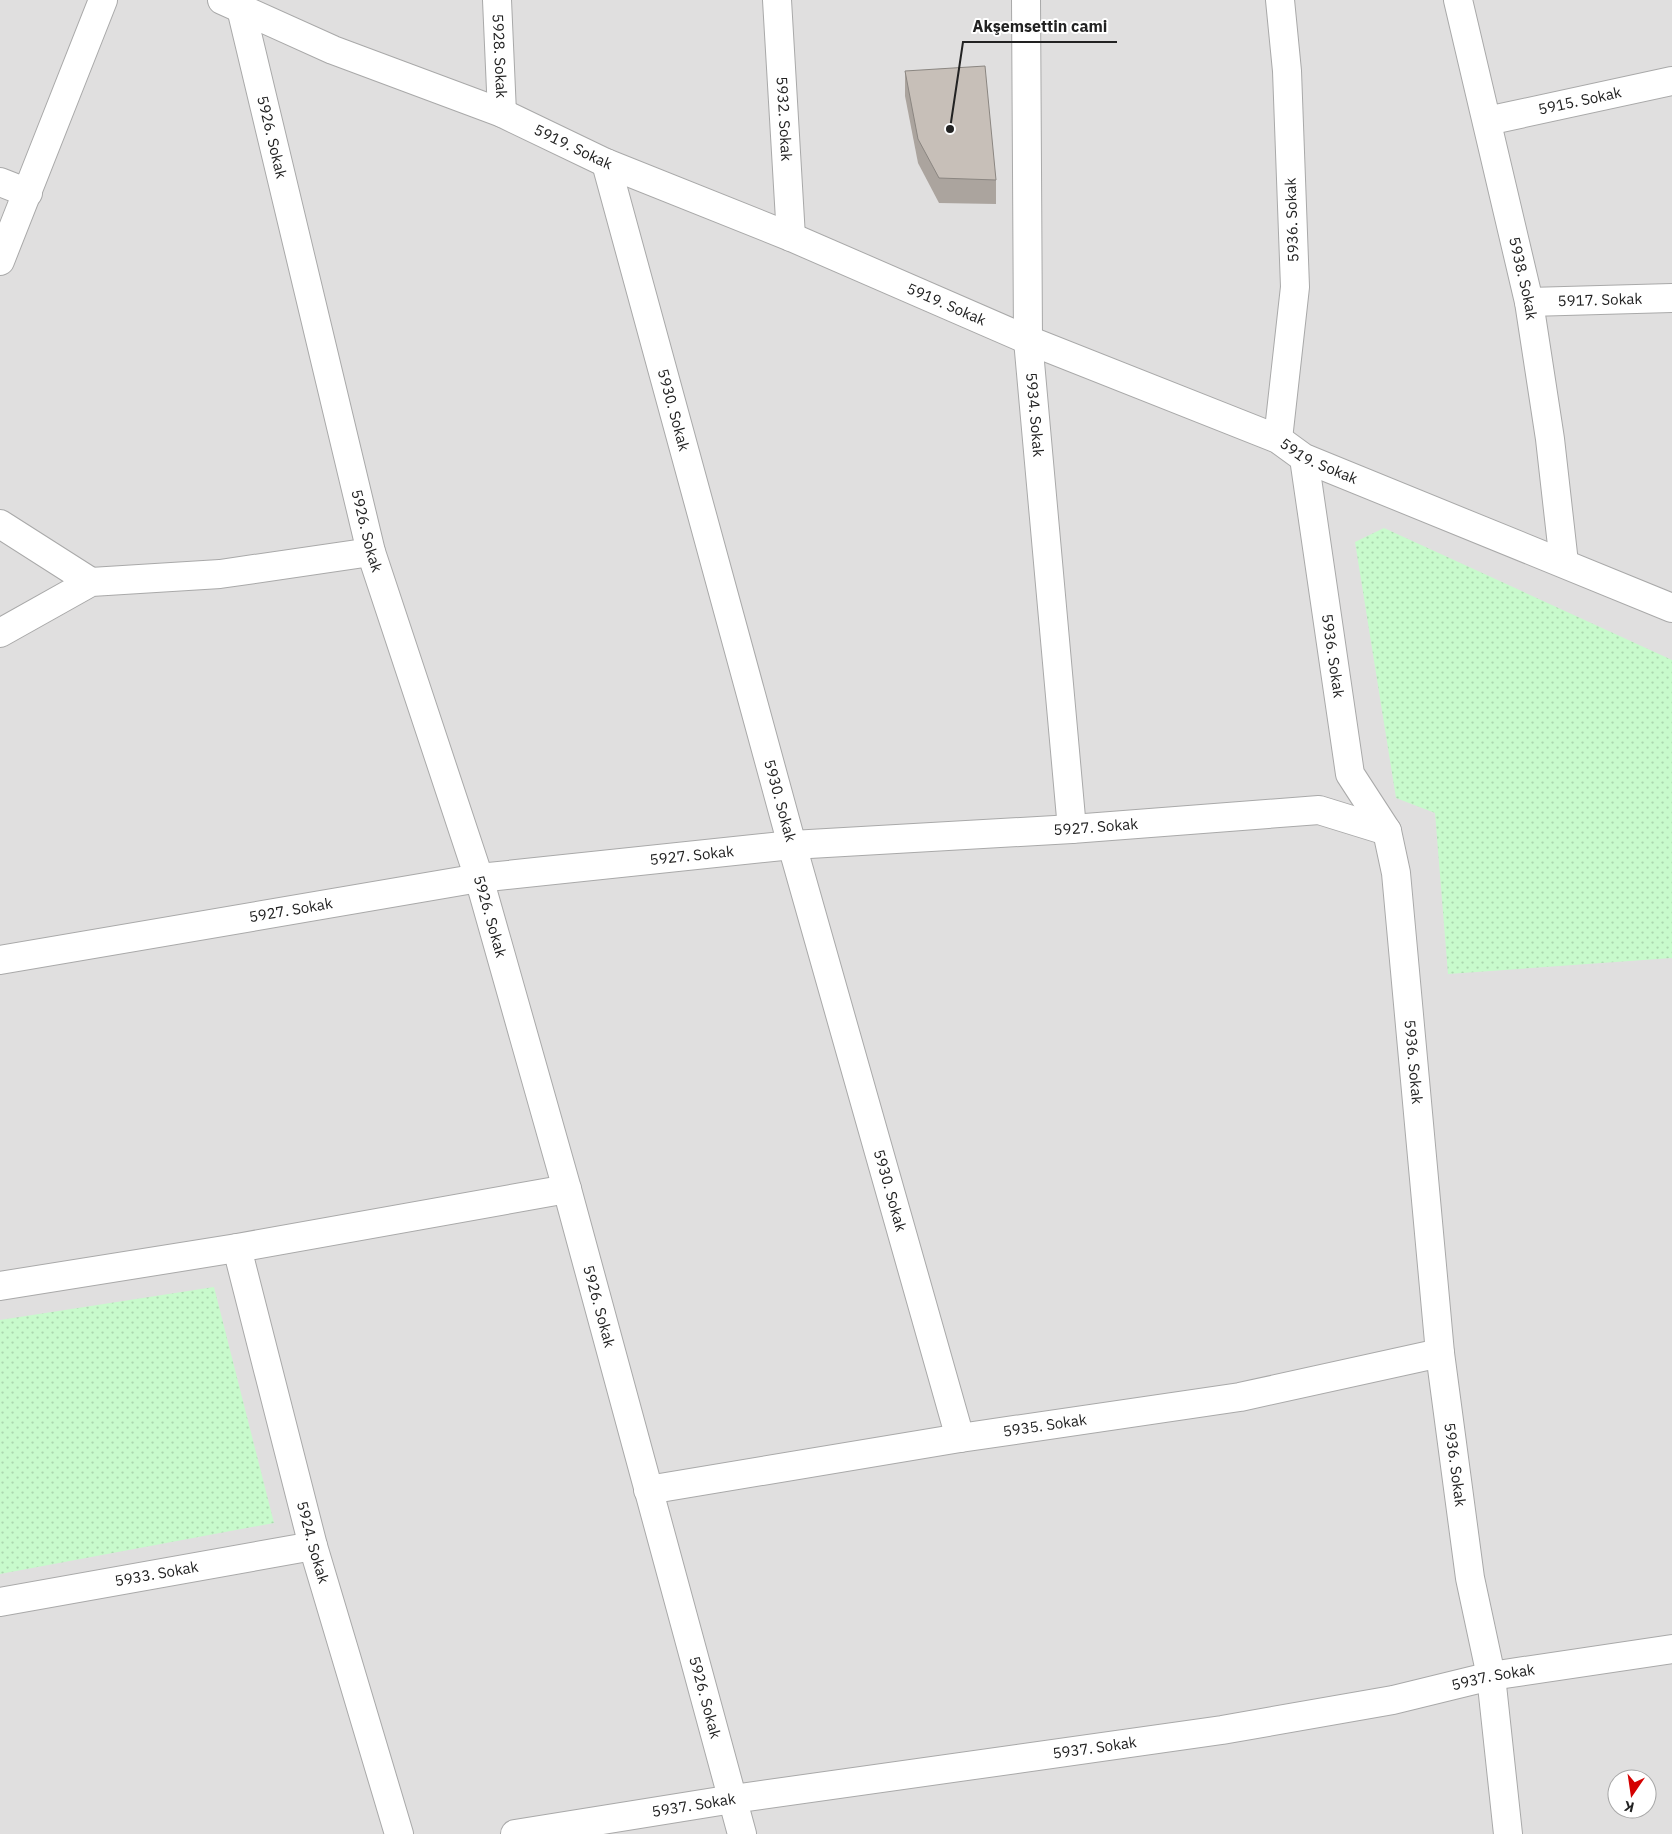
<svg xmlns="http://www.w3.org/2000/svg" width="1672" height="1834" viewBox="0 0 1672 1834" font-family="'IBM Plex Sans',sans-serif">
<defs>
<pattern id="park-dots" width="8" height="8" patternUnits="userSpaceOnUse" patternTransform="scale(1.25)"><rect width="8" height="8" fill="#c8facc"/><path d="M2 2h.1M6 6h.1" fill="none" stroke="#acd6af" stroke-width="1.8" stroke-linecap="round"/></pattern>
</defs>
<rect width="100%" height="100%" fill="#f2efe9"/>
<path fill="#e0dfdf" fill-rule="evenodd" d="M 0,0 L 1672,0 L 1672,1834 L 0,1834 ZM 1617,1779 L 1647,1779 L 1647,1809 L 1617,1809 Z"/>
<g fill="url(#park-dots)">
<polygon points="1384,528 1672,660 1672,958 1448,974 1435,813 1396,798 1355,542"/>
<polygon points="214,1287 274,1523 0,1574 0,1320"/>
</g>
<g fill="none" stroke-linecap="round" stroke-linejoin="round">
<defs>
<g id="minor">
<path id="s1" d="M 239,0 L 371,552 L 479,878 L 567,1189 L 742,1834"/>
<path id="s2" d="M 497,0 L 502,113"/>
<path id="s3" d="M 777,0 L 791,237"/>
<path id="s4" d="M 1026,0 L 1028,340 L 1072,829"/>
<path id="s5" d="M 1458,0 L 1529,302 L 1550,439 L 1564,563"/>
<path id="s6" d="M 1487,121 L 1672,81"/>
<path id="s7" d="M 606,163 L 792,845 L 960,1438"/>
<polyline points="0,182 28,193"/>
<polyline points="0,261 103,0"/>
<path id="s8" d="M 1529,302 L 1672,298"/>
<polyline points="1278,439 1295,287 1287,71 1280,0"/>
<path id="s9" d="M 1304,458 L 1350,774 L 1387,831 L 1396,873 L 1440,1353 L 1470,1578 L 1491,1676 L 1508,1834"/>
<polyline points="0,524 91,582"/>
<polyline points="0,633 91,582 220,574 371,552"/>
<path id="s10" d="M 0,960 L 479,878 L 792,845 L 1072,829 L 1319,810 L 1387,831"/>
<path id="s11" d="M 237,1248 L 313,1546 L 399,1834"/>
<polyline points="0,1286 237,1248 567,1189"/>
<path id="s12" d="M 648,1490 L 960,1438 L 1240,1397 L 1440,1353"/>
<path id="s13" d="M 0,1602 L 313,1546"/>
<path id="s14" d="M 515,1834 L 733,1799 L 1222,1730 L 1393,1700 L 1491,1676 L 1672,1649"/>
</g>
<g id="tertiary">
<path id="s15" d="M 222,0 L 333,50 L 502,113 L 606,163 L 791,237 L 1028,340 L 1278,439 L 1304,458 L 1672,608"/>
</g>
</defs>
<use href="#minor" stroke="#a9a9a9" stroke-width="30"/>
<use href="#tertiary" stroke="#a9a9a9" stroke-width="30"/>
<use href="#minor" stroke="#fff" stroke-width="28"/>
<use href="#tertiary" stroke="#fff" stroke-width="28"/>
</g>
<polygon fill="#aba49e" points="905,71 996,180 996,204 939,203 918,163 905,96"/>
<polygon fill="#c7bfb8" stroke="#8b8681" points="985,66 996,180 939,178 918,139 905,71"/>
<g text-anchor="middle" stroke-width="4" stroke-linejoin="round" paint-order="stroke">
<g font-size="15" fill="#222" stroke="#fff">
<text dy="5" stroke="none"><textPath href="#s2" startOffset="56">5928. Sokak</textPath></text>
<text dy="5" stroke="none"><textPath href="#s6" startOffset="95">5915. Sokak</textPath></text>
<text dy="5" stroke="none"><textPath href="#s3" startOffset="119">5932. Sokak</textPath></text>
<text dy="5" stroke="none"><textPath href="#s1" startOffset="141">5926. Sokak</textPath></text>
<text dy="5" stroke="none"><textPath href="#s15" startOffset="381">5919. Sokak</textPath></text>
<text transform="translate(1292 220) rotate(-92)" y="5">5936. Sokak</text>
<text dy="5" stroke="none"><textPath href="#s5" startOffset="286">5938. Sokak</textPath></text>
<text dy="5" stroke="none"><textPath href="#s8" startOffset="71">5917. Sokak</textPath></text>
<text dy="5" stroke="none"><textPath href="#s15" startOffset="786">5919. Sokak</textPath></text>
<text dy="5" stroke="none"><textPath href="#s7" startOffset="256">5930. Sokak</textPath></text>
<text dy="5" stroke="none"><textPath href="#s4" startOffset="415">5934. Sokak</textPath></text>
<text dy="5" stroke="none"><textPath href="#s15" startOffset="1191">5919. Sokak</textPath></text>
<text dy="5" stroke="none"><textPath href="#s1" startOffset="546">5926. Sokak</textPath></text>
<text dy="5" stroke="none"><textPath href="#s9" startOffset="200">5936. Sokak</textPath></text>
<text dy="5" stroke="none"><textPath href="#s7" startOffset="661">5930. Sokak</textPath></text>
<text dy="5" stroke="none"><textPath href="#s10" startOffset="1105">5927. Sokak</textPath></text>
<text dy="5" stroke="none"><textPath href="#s10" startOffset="700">5927. Sokak</textPath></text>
<text dy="5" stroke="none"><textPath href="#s10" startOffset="295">5927. Sokak</textPath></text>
<text dy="5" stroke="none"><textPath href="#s1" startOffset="951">5926. Sokak</textPath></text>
<text dy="5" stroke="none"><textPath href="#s9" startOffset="620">5936. Sokak</textPath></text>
<text dy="5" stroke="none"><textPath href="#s7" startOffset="1066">5930. Sokak</textPath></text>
<text dy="5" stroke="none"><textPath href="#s1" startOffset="1356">5926. Sokak</textPath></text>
<text dy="5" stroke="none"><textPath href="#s12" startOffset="402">5935. Sokak</textPath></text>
<text dy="5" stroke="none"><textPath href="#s9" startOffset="1025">5936. Sokak</textPath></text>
<text dy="5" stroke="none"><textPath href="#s11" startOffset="304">5924. Sokak</textPath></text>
<text dy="5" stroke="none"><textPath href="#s13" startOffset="159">5933. Sokak</textPath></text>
<text dy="5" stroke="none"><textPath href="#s14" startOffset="991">5937. Sokak</textPath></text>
<text dy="5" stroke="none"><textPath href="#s1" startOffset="1761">5926. Sokak</textPath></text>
<text dy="5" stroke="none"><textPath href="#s14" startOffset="586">5937. Sokak</textPath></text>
<text dy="5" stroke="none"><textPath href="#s14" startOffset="181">5937. Sokak</textPath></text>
</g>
</g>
<path fill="none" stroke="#222" stroke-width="2" d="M950 129L963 42H1117"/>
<circle fill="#222" stroke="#fff" stroke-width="2" cx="950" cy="129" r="5"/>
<g font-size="16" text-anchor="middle" font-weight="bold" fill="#222" stroke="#fff" stroke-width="4" stroke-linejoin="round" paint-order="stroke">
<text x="1040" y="32">Akşemsettin cami</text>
</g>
<g transform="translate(1632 1794) rotate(193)"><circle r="24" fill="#ffffff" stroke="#a7a7a7"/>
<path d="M0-4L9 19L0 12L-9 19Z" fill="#d40000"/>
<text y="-8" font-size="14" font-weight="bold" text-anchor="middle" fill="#222222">K</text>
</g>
</svg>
